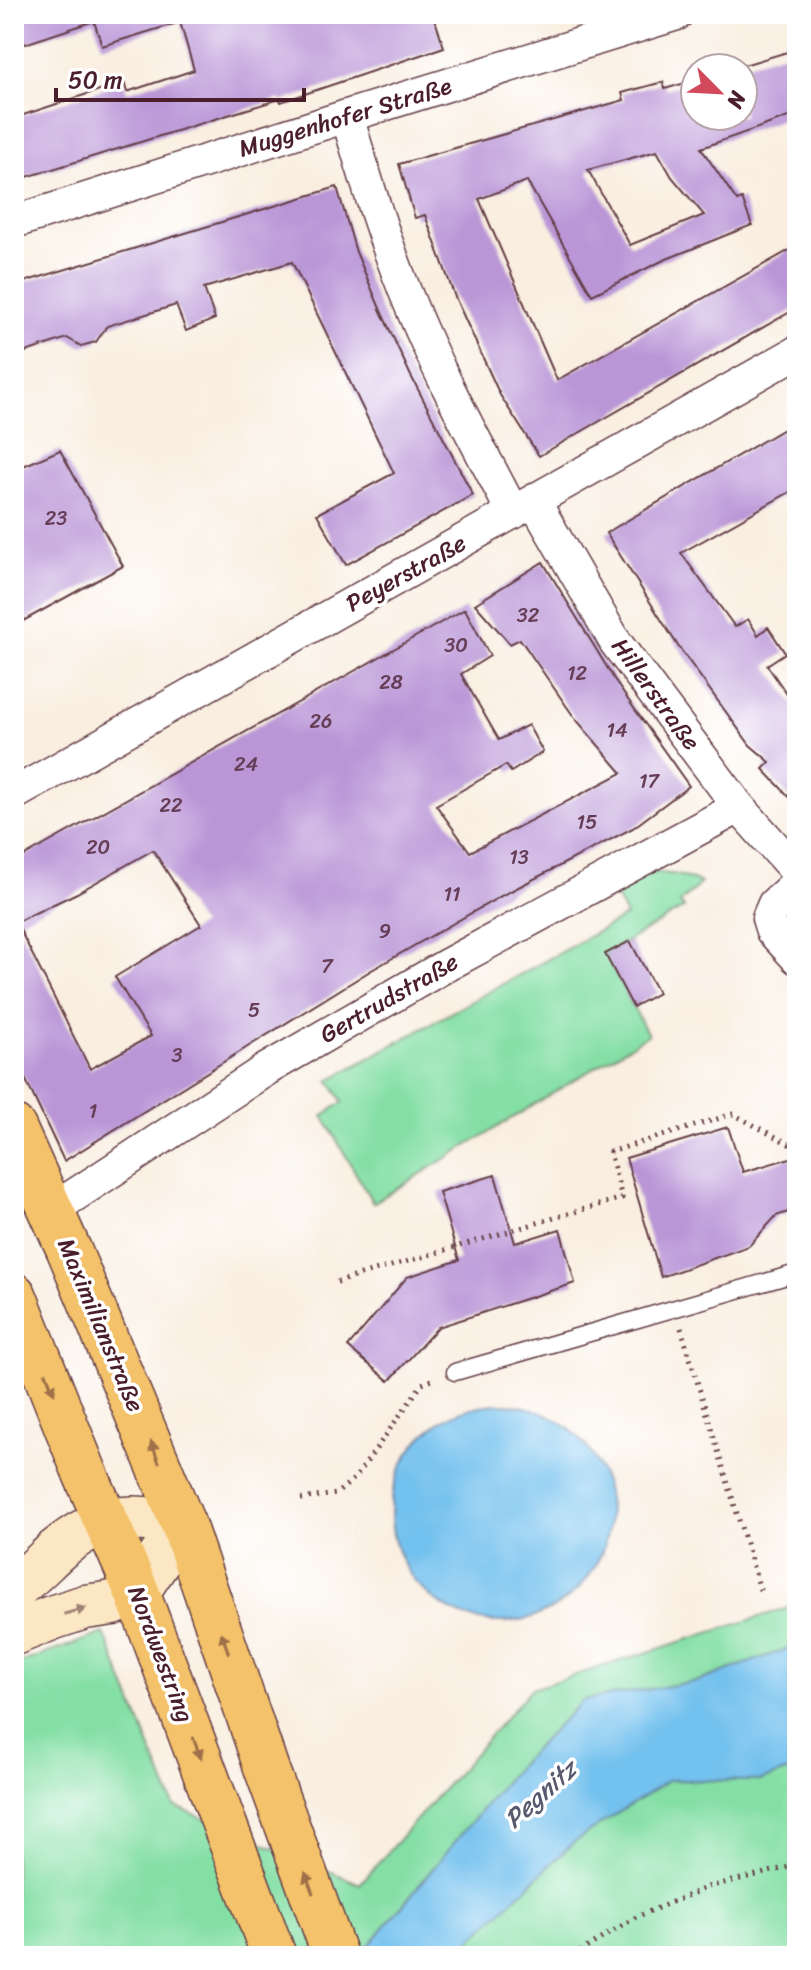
<svg xmlns="http://www.w3.org/2000/svg" width="811" height="1970" viewBox="0 0 811 1970" font-family="Sriracha,sans-serif">
<rect width="100%" height="100%" fill="#fff"/>
<filter id="ink" filterUnits="userSpaceOnUse"><feTurbulence type="fractalNoise" baseFrequency=".0125" numOctaves="2"/><feDisplacementMap in="SourceGraphic" scale="16" xChannelSelector="R" yChannelSelector="G"/><feConvolveMatrix kernelMatrix="1 2 1 2 8 2 1 2 1" color-interpolation-filters="sRGB"/></filter>
<filter id="wash" filterUnits="userSpaceOnUse"><feTurbulence type="fractalNoise" baseFrequency=".006" numOctaves="4" result="noise"/><feDisplacementMap in="SourceGraphic" scale="32" xChannelSelector="R" yChannelSelector="G"/><feGaussianBlur stdDeviation="1.8" result="paint"/><feColorMatrix in="noise" values="0 0 0 0 0 0 0 0 0 0 0 0 0 0 0 0 0 1.4 0 .05"/><feComposite in="paint" operator="in"/></filter>
<g filter="url(#wash)">
<rect width="100%" height="100%" fill="#f9eee0"/>
<g fill="#84dfa5" stroke="#677f68" stroke-width="2">
<polygon points="646,871 678,875 701,883 680,903 684,908 605,954 648,1035 373,1203 323,1116 343,1102 329,1080 626,916 613,891"/>
<polygon points="797,1605 797,1956 14,1956 14,1665 104,1633 174,1806 360,1884 531,1689"/>
</g>
<g fill="#73c1ee" stroke="#5e708c" stroke-width="2">
<circle cx="500" cy="1513" r="109"/>
<polygon points="797,1645 797,1768 760,1781 669,1780 575,1841 454,1956 358,1956 372,1942 516,1768 583,1700 699,1681"/>
</g>
<g id="blocks">
<g fill="#ba96d7" fill-rule="evenodd">
<polygon points="14,14 433,14 444,47 281,102 280,99 14,181 14,118 124,82 127,92 194,70 180,22 102,46 94,21 22,45"/>
<path d="M 797,49 L 797,114 L 701,148 L 737,201 L 742,199 L 752,225 L 664,260 L 592,295 L 527,181 L 479,199 L 557,380 L 797,246 L 797,308 L 539,456 L 500,395 L 455,297 L 425,215 L 415,218 L 399,164 L 624,100 L 622,93 L 663,82 L 665,89 L 695,80 L 695,116 L 743,116 L 743,68 L 734,68 ZM 657,151 L 672,177 L 704,215 L 630,245 L 588,170 Z"/>
<polygon points="337,187 356,252 381,311 410,374 473,495 346,565 317,514 394,473 292,262 204,288 215,319 186,331 176,305 107,326 96,342 81,346 67,338 14,356 14,285"/>
<polygon points="797,421 797,488 681,553 735,627 748,619 758,635 768,627 785,653 767,665 797,709 797,805 763,769 770,762 750,745 678,646 606,533"/>
<polygon points="60,450 123,566 14,626 14,470"/>
<path d="M 543,562 L 619,687 L 689,786 L 633,828 L 503,895 L 370,971 L 64,1161 L 14,1055 L 14,862 L 465,609 L 490,656 L 461,674 L 499,740 L 528,725 L 543,752 L 511,772 L 506,765 L 436,805 L 470,852 L 622,773 L 574,717 L 520,639 L 510,644 L 475,604 ZM 153,850 L 201,925 L 115,977 L 151,1036 L 90,1069 L 16,922 L 77,893 Z"/>
<polygon points="630,941 658,993 633,1007 605,954"/>
<polygon points="728,1127 743,1172 797,1156 797,1209 776,1216 749,1246 661,1277 626,1158"/>
<polygon points="495,1175 515,1243 560,1229 575,1283 438,1327 389,1381 348,1347 407,1277 459,1260 439,1192"/>
</g>
</g>
</g>
<g filter="url(#ink)">
<use href="#blocks" fill-opacity="0" stroke="#643e46" stroke-width="2"/>
<g fill="none" stroke-linecap="round" stroke-linejoin="round">
<defs>
<polyline id="lane" points="455,1372 797,1273"/>
<g id="street">
<path d="M 347,116 C 366,180 385,244 411,306 C 440,377 478,445 513,513"/>
<polyline points="14,222 347,116 677,14"/>
<polyline points="534,501 616,643 739,807 797,872"/>
<polyline points="14,794 797,352"/>
<polyline points="797,883 774,904 768,918 772,931 797,958"/>
<polyline points="52,1210 267,1069 445,966 739,807"/>
</g>
<path id="secondary" d="M 14,1588 C 30,1577 42,1564 56,1551 C 101,1513 128,1515 183,1524 L 137,1592 L 113,1603 L 85,1607 L 54,1617 L 14,1633"/>
<g id="primary">
<polyline points="14,1128 69,1250 183,1524 267,1770 335,1956"/>
<polyline points="14,1295 85,1473 137,1592 274,1956"/>
</g>
</defs>
<use href="#lane" stroke="#643e46" stroke-width="19"/>
<use href="#street" stroke="#643e46" stroke-width="35"/>
<use href="#secondary" stroke="#643e46" stroke-width="47"/>
<use href="#primary" stroke="#643e46" stroke-width="47"/>
<g stroke="#643e46" stroke-width="5" stroke-dasharray="2 6" stroke-linecap="butt">
<polyline points="337,1282 622,1198 610,1152 733,1114 789,1144 797,1142"/>
<polyline points="681,1328 761,1593"/>
<polyline points="301,1499 336,1494 356,1477 422,1384 435,1379"/>
<polyline points="573,1956 636,1917 708,1887 797,1865"/>
</g>
<use href="#lane" stroke="#fff" stroke-width="16"/>
<use href="#street" stroke="#fff" stroke-width="32"/>
<use href="#secondary" stroke="#fbe7c3" stroke-width="44"/>
<use href="#primary" stroke="#f4c26a" stroke-width="44"/>
</g>
<defs><path id="oneway-solid" d="M-6-.8H1V-3.2L6.5 0L1 3.2V.8H-6Z" transform="scale(2)"/></defs>
<g fill="#9f704a">
<use href="#oneway-solid" transform="translate(50 1383) rotate(68)"/>
<use href="#oneway-solid" transform="translate(155 1452) rotate(-111)"/>
<use href="#oneway-solid" transform="translate(225 1643) rotate(-109)"/>
<use href="#oneway-solid" transform="translate(197 1748) rotate(69)"/>
<use href="#oneway-solid" transform="translate(309 1883) rotate(-110)"/>
</g>
<use fill="#a28377" href="#oneway-solid" transform="translate(75 1611) rotate(-16)"/>
</g>
<g text-anchor="middle" stroke-width="7" stroke-linejoin="round" paint-order="stroke">
<g font-size="20" fill="#663d56">
<text x="56" y="525">23</text>
<text x="528" y="622">32</text>
<text x="456" y="652">30</text>
<text x="577" y="680">12</text>
<text x="391" y="689">28</text>
<text x="321" y="728">26</text>
<text x="617" y="737">14</text>
<text x="246" y="771">24</text>
<text x="649" y="788">17</text>
<text x="171" y="812">22</text>
<text x="587" y="829">15</text>
<text x="98" y="854">20</text>
<text x="519" y="864">13</text>
<text x="452" y="901">11</text>
<text x="385" y="938">9</text>
<text x="327" y="973">7</text>
<text x="254" y="1017">5</text>
<text x="177" y="1062">3</text>
<text x="93" y="1118">1</text>
</g>
<g font-size="24" fill="#4a1f2b" stroke="#fff">
<text transform="translate(345 117) rotate(-17)" y="8">Muggenhofer Straße</text>
<text transform="translate(406 573) rotate(-29)" y="8">Peyerstraße</text>
<text transform="translate(656 694) rotate(54)" y="8">Hillerstraße</text>
<text transform="translate(389 998) rotate(-30)" y="8">Gertrudstraße</text>
<text transform="translate(101 1325) rotate(67)" y="8">Maximilianstraße</text>
<text transform="translate(161 1654) rotate(69)" y="8">Nordwestring</text>
</g>
<g font-size="26" font-style="italic" fill="#58586f" stroke="#fff">
<text transform="translate(540 1794) rotate(-42)" y="9">Pegnitz</text>
</g>
</g>
<rect width="811" height="1970" fill="none" stroke="#fff" stroke-width="48"/>
<g transform="translate(719 92) rotate(114)"><circle r="38" fill="#ffffff" stroke="#b7a5aa" stroke-width="2"/>
<path d="M0-6L14 30L0 20L-14 30Z" fill="#d1495b"/>
<text y="-12" font-size="22" font-weight="bold" text-anchor="middle" fill="#4a1f2b">N</text>
</g>
<path d="M56 88v12h248v-12" fill="none" stroke="#4a1f2b" stroke-width="4"/>
<text x="68" y="88" font-size="24" fill="#4a1f2b" stroke="#ffffff" stroke-width="6" paint-order="stroke">50 m</text>
</svg>
